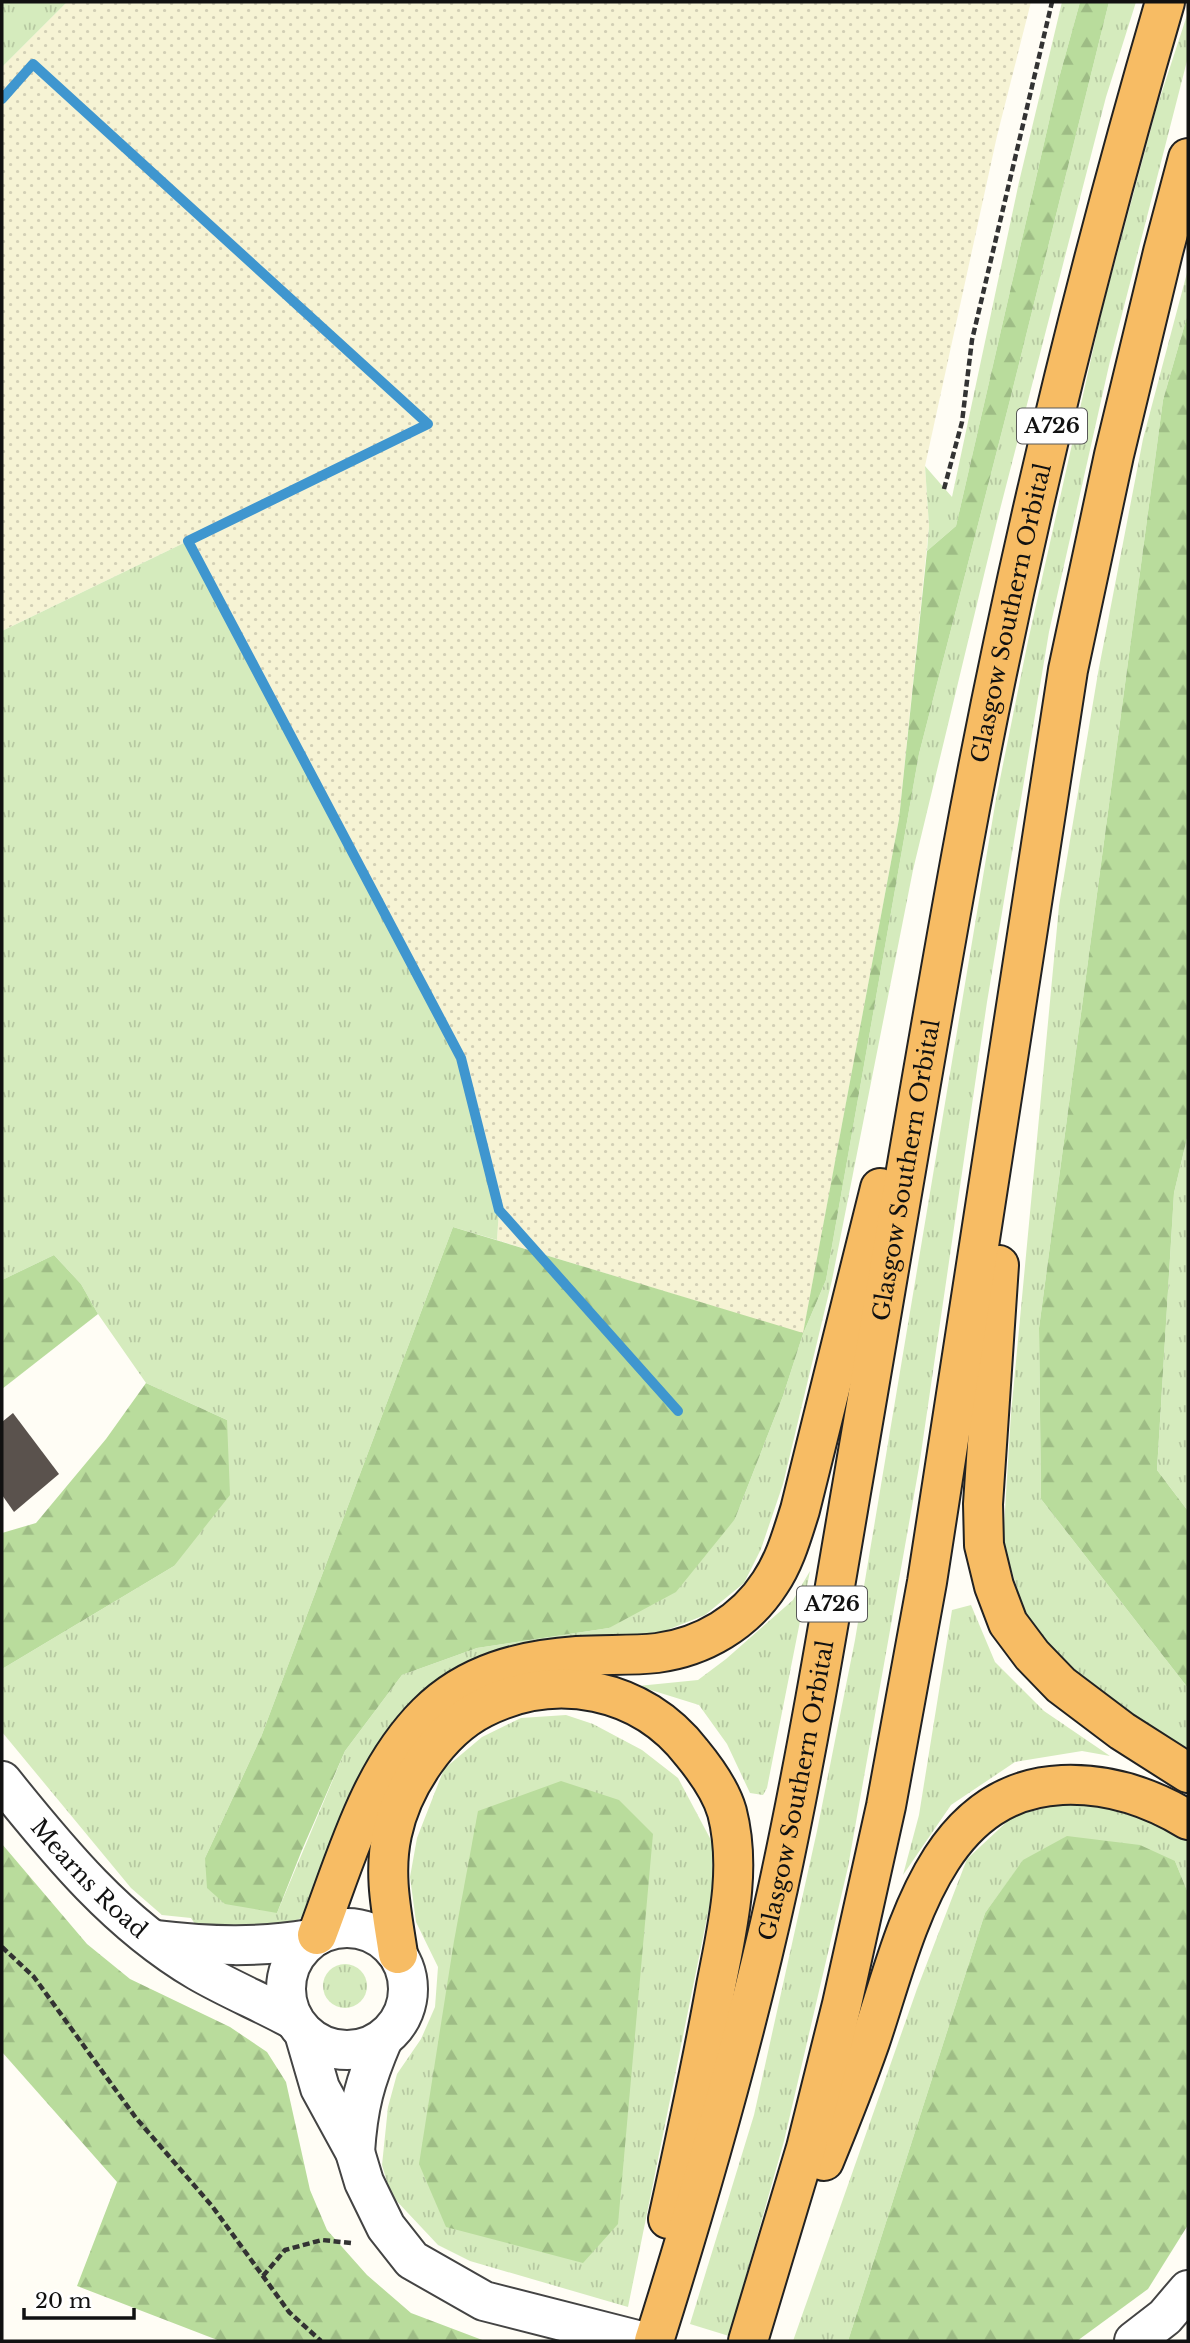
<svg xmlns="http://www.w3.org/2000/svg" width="1190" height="2343" viewBox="0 0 1190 2343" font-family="'Libre Baskerville',serif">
<defs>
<pattern id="farmland-dots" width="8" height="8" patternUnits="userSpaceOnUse" patternTransform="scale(1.75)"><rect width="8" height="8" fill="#f6f3d4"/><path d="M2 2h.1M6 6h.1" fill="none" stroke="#d2cfb5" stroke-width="1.8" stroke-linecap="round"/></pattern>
<pattern id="grass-tufts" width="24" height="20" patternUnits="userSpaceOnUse" patternTransform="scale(1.75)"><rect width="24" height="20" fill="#d5ebbd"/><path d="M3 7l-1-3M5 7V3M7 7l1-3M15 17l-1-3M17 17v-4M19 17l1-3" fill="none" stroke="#b6c8a1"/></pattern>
<pattern id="forest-firs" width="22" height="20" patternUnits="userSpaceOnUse" patternTransform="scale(1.75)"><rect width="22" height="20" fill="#b9dc9c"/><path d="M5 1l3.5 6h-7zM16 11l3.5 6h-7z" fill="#9ebc85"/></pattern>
</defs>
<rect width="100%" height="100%" fill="#fffdf5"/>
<polygon fill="url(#farmland-dots)" points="67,2 1031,2 997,136 925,466 929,526 899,819 803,1334 497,1240 499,1210 461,1058 188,541 2,631 2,67"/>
<g fill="url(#grass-tufts)">
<polygon points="2,2 67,2 2,67"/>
<polygon points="1062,2 1080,2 1059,78 956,526 927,551 929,526 925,466 952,497 1019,182"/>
<polygon points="1109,2 1136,2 1106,97 996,525 913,870 832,1280 783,1484 761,1549 744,1583 705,1615 662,1632 576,1639 495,1652 319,1884 301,1918 287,1925 236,1933 197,1927 191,1918 162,1915 131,1888 2,1732 2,1669 174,1566 227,1420 146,1383 98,1314 81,1284 54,1255 2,1280 2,631 188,541 461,1058 499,1210 497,1240 453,1227 261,1737 205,1858 277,1913 345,1751 402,1675 477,1648 609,1628 735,1519 783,1396 803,1334 826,1280 919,754 1010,400"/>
<polygon points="1188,12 1188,57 1110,361 1049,632 987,1002 919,1467 848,1867 784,2141 729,2336 690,2324 754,2115 817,1831 855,1640 996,799 1028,641 1102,310 1156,110"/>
<polygon points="1188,269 1188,313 1163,400 1039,1328 1041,1499 1188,1688 1188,1754 1059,1662 1026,1618 1003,1542 1011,1414 1059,906 1098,673 1143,439"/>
<polygon points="1188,1134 1188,1511 1157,1470 1174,1193"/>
<polygon points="810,1571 767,1788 763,1795 750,1793 727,1744 699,1705 638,1686 698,1680 726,1659 793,1600"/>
<polygon points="971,1605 995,1662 1044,1711 1110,1756 1082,1751 1015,1762 951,1805 903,1875 919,1815 952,1610"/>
<polygon points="566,1715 593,1724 642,1750 678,1778 712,1842 713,1888 628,2307 470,2261 438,2245 391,2195 382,2165 388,2107 397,2074 421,2039 435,2007 438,1967 416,1922 410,1877 417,1838 444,1769 482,1737 521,1718"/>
<polygon points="1071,1801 1126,1805 1179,1832 1188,1842 1188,1893 1175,1861 1023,1861 985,1913 848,2341 793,2341 917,1989 967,1859 1013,1816"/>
<circle cx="345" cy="1986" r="22"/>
</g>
<g fill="url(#forest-firs)">
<polygon points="1080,2 1109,2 1010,400 919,754 826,1280 803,1334 783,1396 735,1519 676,1592 609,1628 477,1648 402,1675 345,1751 302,1850 277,1913 225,1904 207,1888 205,1858 261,1737 453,1227 803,1333 899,819 927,551 956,526 1059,78"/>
<polygon points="1188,313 1188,1134 1174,1193 1157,1470 1188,1511 1188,1688 1041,1499 1039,1328 1163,400"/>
<polygon points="54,1255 81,1284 98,1314 2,1389 2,1280"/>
<polygon points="146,1383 227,1420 230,1495 174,1566 2,1669 2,1533 36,1523 106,1439"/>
<polygon points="561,1781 619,1800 653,1834 618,2224 583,2263 446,2227 419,2164 454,1941 478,1811"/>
<polygon points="1067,1836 1140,1845 1175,1861 1188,1893 1188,2225 1148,2289 1077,2341 848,2341 985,1913 1023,1860"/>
<polygon points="2,1844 87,1944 130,1979 230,2027 267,2052 286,2082 310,2190 327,2230 367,2275 411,2313 485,2341 220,2341 77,2286 117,2182 2,2052"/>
</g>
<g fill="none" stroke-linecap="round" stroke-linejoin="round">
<polyline stroke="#3f96cf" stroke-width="10" points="2,99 33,64 428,424 188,541 461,1058 499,1210 678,1411"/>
</g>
<polygon fill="#5a524d" points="13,1413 59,1474 14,1512 2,1495 2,1422"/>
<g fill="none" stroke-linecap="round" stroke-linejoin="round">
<defs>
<g id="tertiary">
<path id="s1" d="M 2,1781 C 59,1852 118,1924 198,1971 C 229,1989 263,2003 294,2020"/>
<circle cx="347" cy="1989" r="61"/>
<path d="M 157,1940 C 209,1946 258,1948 310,1939"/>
<polyline points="304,2033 320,2088 355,2152 364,2182 386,2227 412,2260 484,2301 641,2341"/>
<path d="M 355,2152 C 358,2106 365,2081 383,2039"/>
<polyline points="1134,2341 1165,2317 1188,2290"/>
</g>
<g id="trunk">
<polyline points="999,1265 983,1504 984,1545 994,1586 1008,1623 1032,1655 1061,1685 1122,1731 1188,1773"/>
<path d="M 317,1935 C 346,1859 369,1772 427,1714 C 468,1673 521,1660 577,1656 C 604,1654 630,1656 657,1653 C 703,1647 745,1622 770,1583 C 785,1561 792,1535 800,1510 L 880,1188"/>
<path d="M 398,1954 C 392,1913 383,1875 392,1834 C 402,1786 439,1730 483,1708 C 556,1671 642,1688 692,1753 C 706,1770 721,1791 727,1812 C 742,1870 727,1929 716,1986 C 702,2064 685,2142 668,2219"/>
<path d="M 824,2161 C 840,2122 856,2082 870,2042 C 904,1942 932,1791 1062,1785 C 1108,1783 1150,1797 1188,1820"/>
<path id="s2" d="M 654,2341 C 701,2192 744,2042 778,1888 C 806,1759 828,1628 850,1498 C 887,1284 922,1070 961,857 C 1014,568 1083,283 1165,2"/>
<polyline points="748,2341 806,2148 842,2004 886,1806 927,1582 1068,670 1114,455 1163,252 1188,158"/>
</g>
</defs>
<use href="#tertiary" stroke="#444" stroke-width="42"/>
<use href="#trunk" stroke="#222" stroke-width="42"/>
<g stroke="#333" stroke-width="4.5" stroke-dasharray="7 3.5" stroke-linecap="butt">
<polyline points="944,489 962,422 972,340 1052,2"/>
<polyline points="2,1947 34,1977 136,2118 212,2206 289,2312 321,2341"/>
<polyline points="263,2276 285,2250 322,2240 351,2243"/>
</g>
<use href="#tertiary" stroke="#fff" stroke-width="38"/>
<use href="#trunk" stroke="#f7bc64" stroke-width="38"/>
</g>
<g text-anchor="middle" stroke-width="7" stroke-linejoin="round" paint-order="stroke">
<g fill="#fff" stroke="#585858" stroke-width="2">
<rect x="1017" y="408.5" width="70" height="35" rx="5"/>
<rect x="797" y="1586.5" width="70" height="35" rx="5"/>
</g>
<g font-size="21" font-weight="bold" fill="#111">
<text x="1052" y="433">A726</text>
<text x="832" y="1611">A726</text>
</g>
<g font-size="23" fill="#111" stroke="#fff">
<text dy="8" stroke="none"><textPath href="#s2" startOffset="1766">Glasgow Southern Orbital</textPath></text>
<text dy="8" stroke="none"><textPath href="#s2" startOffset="1199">Glasgow Southern Orbital</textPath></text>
<text dy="8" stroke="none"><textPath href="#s2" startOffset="569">Glasgow Southern Orbital</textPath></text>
<text dy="8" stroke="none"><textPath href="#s1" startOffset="131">Mearns Road</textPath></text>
</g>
</g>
<rect width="1190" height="2343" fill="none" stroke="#111111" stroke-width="7"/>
<path d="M24 2308v10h110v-10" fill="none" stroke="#111111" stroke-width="3.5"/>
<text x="35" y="2308" font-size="21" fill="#111111" stroke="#ffffff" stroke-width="5" paint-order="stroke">20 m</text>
</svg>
